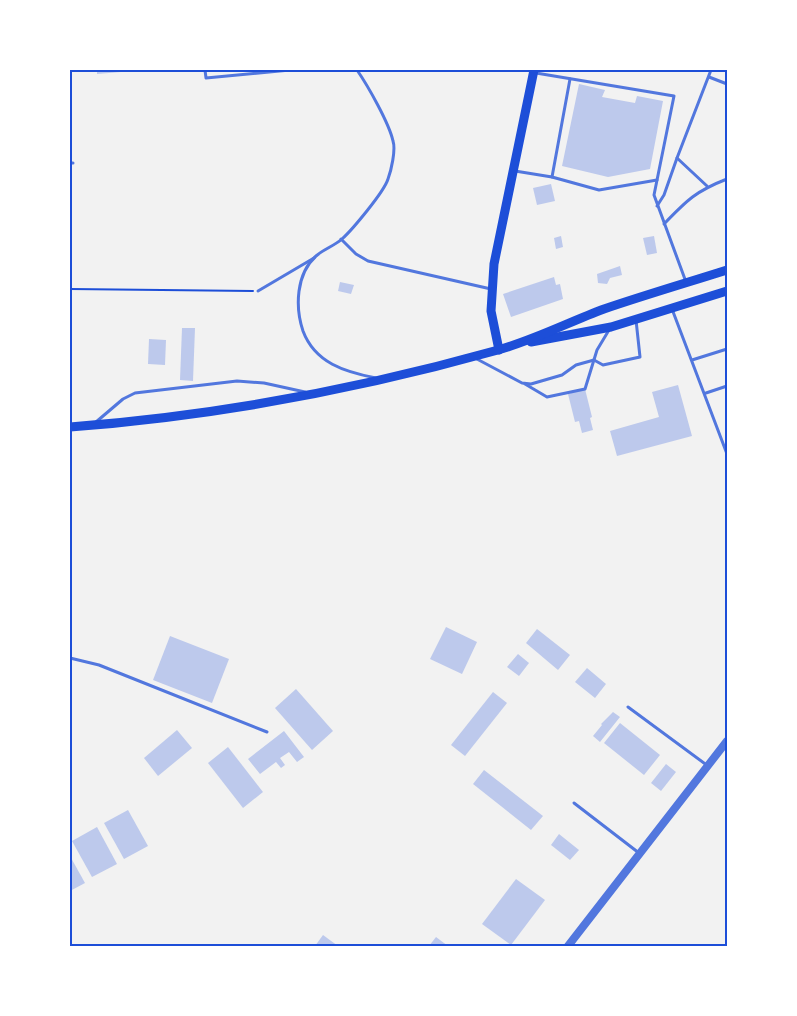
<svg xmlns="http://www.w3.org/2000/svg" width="797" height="1016" viewBox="0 0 797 1016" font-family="Roboto,sans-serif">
<rect width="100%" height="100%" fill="#f2f2f2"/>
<g fill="#bdc9ec">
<polygon points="97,70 133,70 133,71 97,74"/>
<polygon points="579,84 605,90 602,97 635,103 637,96 663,101 650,169 608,177 562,166"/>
<polygon points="551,184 555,201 537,205 533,188"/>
<polygon points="561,236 563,247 556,249 554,238"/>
<polygon points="654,236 657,253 647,255 643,238"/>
<polygon points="620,266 622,275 610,278 607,284 598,283 597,274"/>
<polygon points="554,277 556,285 560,284 563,299 511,317 503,294"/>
<polygon points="340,282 354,285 351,294 338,291"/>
<polygon points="182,328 195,328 193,381 180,380"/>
<polygon points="149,339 166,340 165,365 148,364"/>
<polygon points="678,385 692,436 617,456 610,431 659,417 652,392"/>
<polygon points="585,389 592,417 590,418 593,430 582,433 579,421 575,422 568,394"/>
<polygon points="446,627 477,642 462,674 430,659"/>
<polygon points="537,629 570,655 558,670 526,643"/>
<polygon points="170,636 229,659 212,703 153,680"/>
<polygon points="518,654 529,663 519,676 507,667"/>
<polygon points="587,668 606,684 595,698 575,682"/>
<polygon points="296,689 333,731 312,750 275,708"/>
<polygon points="493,692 507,703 465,756 451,745"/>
<polygon points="613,712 620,717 600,742 593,736 602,725 601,724"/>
<polygon points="620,723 660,755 644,775 604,743"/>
<polygon points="177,730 192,748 158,776 144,758"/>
<polygon points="284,731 304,757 297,762 289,752 280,758 285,765 281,768 276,762 260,774 248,759"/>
<polygon points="228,747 263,792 243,808 208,763"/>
<polygon points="666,764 676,772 661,791 651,783"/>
<polygon points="484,770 543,816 531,830 473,784"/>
<polygon points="128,810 148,846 124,859 104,823"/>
<polygon points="97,827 117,864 92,877 72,841"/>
<polygon points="559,834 579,850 570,860 551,845"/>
<polygon points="70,856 85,883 70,891"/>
<polygon points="516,879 545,900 511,945 482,924"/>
<polygon points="323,935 338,946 315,946"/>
<polygon points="436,937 448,946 429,946"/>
</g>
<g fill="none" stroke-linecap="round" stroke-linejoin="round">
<polyline stroke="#1d4ed8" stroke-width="2" points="70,289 253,291"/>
<g stroke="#5277de" stroke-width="3">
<polyline points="205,70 206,78 290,70"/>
<path d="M 357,70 C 368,86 389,123 393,141 C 396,150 391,171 388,179 C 384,192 352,230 342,239 C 334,246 324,249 316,256 C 296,274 295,307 303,331 C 315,363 345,372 376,378"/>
<polyline points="536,73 674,96 654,195 686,282"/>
<polyline points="709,77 727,84"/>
<polyline points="677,158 707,186"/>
<polyline points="70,163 73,163"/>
<polyline points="515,171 552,177 570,79"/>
<polyline points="552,177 599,190 657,180"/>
<polyline points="657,206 664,195 677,158 711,70"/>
<path d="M 664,224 C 687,200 696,191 727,179"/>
<polyline points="341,239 356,254 368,261 491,289"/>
<polyline points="258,291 314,258"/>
<polyline points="672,309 727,454"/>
<polyline points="475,358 522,383 531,384 562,375 576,365 594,360 603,365 640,357 636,320"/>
<polyline points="692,360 727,349"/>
<polyline points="525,384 547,397 585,389 597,350 609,330"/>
<polyline points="706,393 727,386"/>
<polyline points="96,422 123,399 135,393 237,381 264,383 305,392"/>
<polyline points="70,658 99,665 267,732"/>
<polyline points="628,707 708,766"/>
<polyline points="574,803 639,853"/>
</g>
<polyline stroke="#5277de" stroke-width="8" points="568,946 727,741"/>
<polyline stroke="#1d4ed8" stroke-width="9" points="499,350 491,311 494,264 534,70"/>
<g stroke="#1d4ed8" stroke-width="9">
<polyline points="531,342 611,327 727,291"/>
<path d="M 70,427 C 215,416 359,389 498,350 C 534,340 569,322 604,309 C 645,295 686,283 727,270"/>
</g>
</g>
<rect width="797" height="1016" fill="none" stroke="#ffffff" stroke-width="142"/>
<rect x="71" y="71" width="655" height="874" fill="none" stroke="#1d4ed8" stroke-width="2"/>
</svg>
